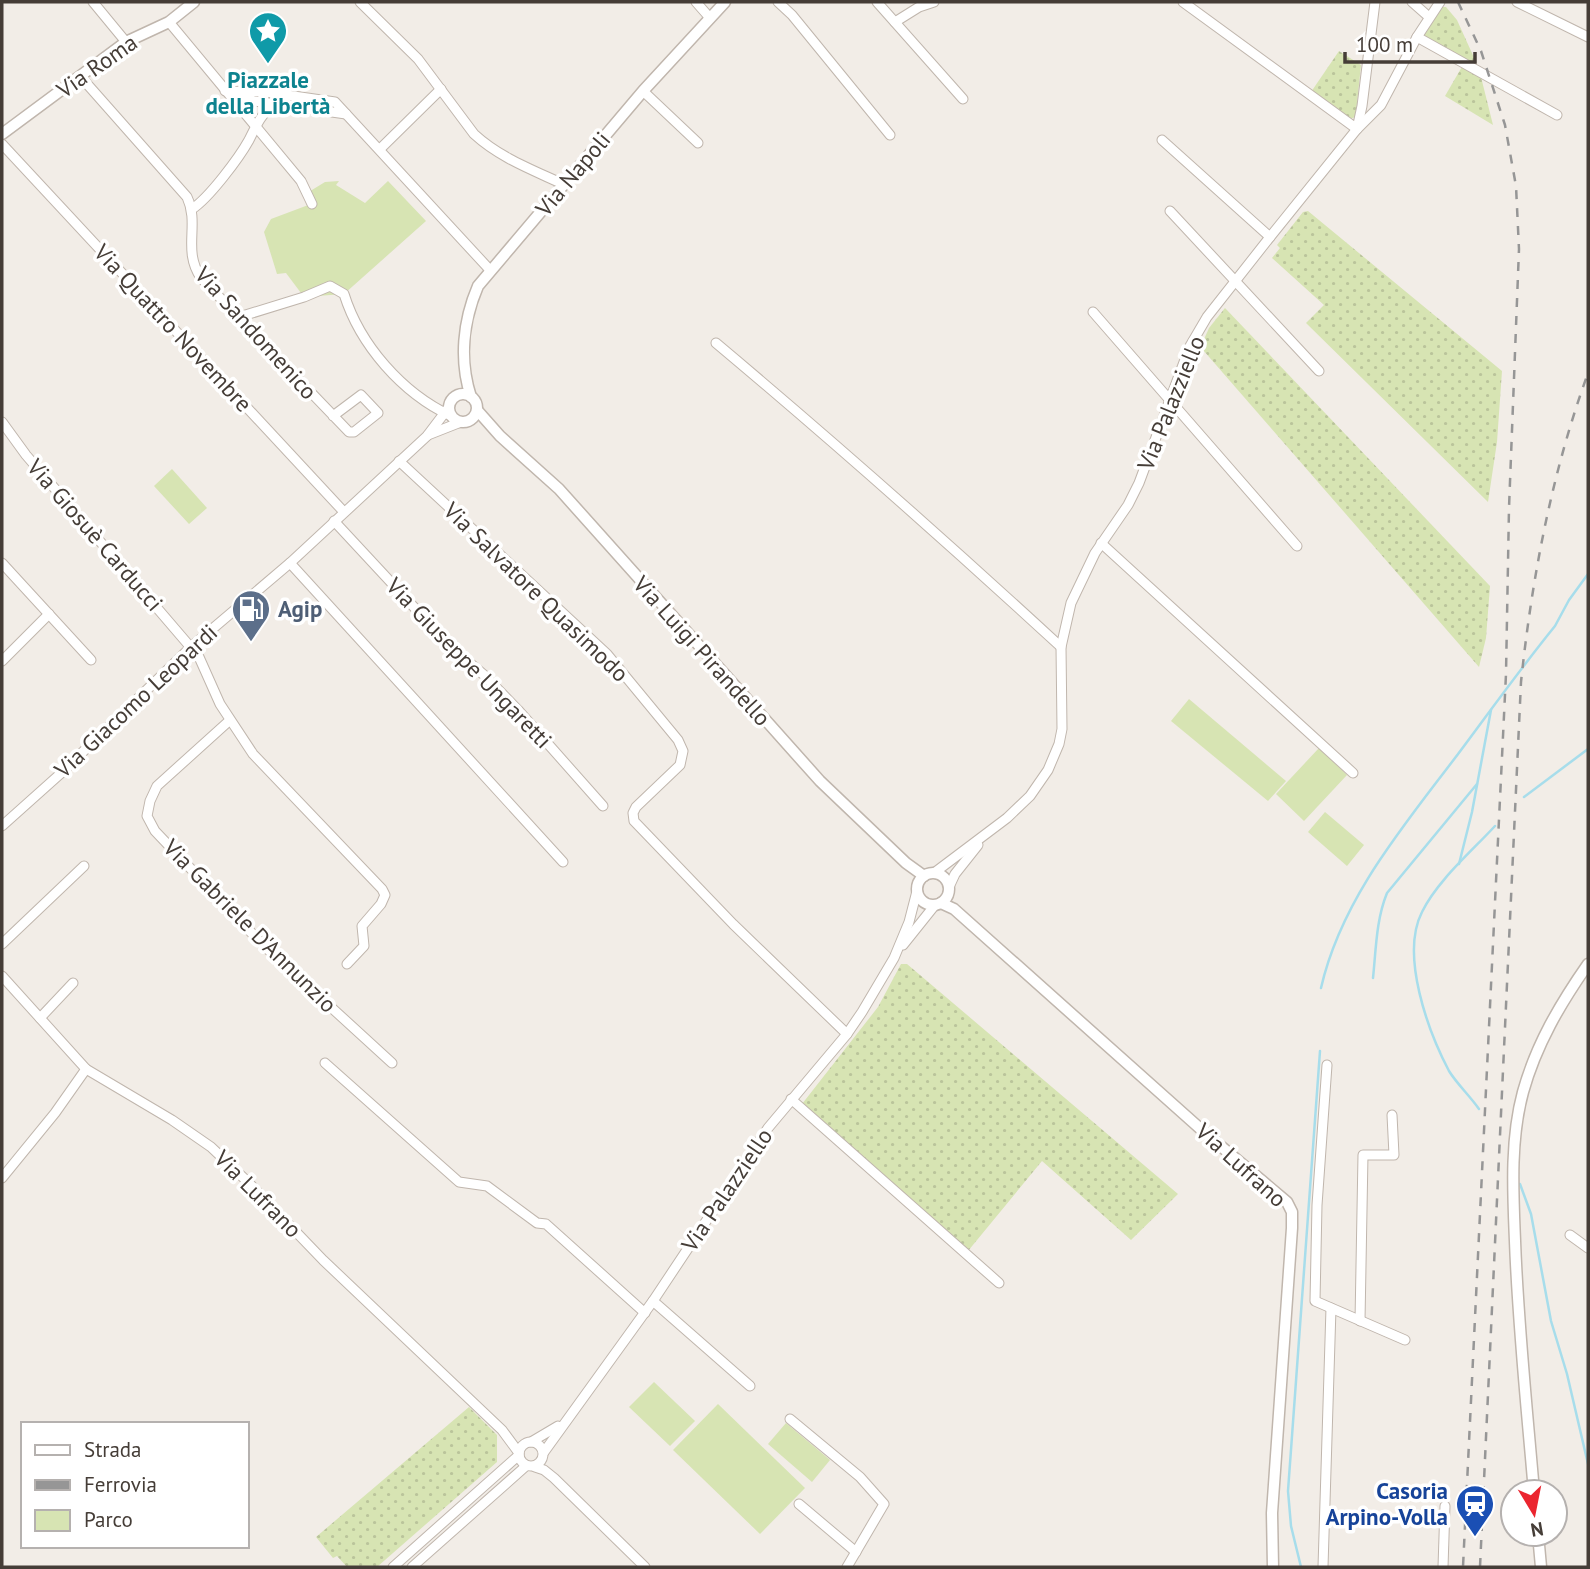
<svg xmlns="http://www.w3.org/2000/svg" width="1590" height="1569" viewBox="0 0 1590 1569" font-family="'PT Sans',sans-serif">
<defs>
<pattern id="grass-dots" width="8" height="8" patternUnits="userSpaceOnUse" patternTransform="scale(1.75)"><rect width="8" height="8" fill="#d7e4b3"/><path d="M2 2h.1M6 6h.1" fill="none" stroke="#bac49b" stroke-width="1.8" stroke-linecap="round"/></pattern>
</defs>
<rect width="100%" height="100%" fill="#f2ede7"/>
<g fill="url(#grass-dots)">
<polygon points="1441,7 1446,7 1457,20 1476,62 1474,65 1422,38"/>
<polygon points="1339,51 1361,65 1356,113 1355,117 1348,120 1311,92"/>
<polygon points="1463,65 1481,77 1493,125 1445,96"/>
<polygon points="1308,211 1502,371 1497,442 1488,502 1306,323 1324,305 1272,258 1280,248 1277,245 1303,212"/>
<polygon points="1225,308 1490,586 1486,638 1479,667 1203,350 1201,346 1209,328"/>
<polygon points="901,964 907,964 1178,1194 1131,1240 1042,1161 968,1251 802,1104 878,1007"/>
<polygon points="469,1407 497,1435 497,1462 377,1567 347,1567 337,1556 333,1558 316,1537"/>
</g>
<g fill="#d7e4b3">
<polygon points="339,181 336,185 365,203 388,181 426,221 344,294 304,297 286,273 277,274 264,232 271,219 311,204 307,193 325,182"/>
<polygon points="172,469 207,508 189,524 154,486"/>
<polygon points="1189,699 1286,781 1268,801 1171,721"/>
<polygon points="1319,748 1347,775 1304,821 1276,794"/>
<polygon points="1325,812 1364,845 1347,866 1308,832"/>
<polygon points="654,1382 695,1421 670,1446 629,1407"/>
<polygon points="718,1404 805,1488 760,1534 673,1450"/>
<polygon points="786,1423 830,1460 812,1482 768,1444"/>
</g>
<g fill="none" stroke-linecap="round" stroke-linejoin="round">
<g stroke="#a7ddeb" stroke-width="2.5">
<polyline points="1524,797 1588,749"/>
<polyline points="1459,864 1472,812 1491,710"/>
<path d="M 1373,978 C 1376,950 1376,920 1387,893 L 1477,784"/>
<path d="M 1321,988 C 1341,900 1402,828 1455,758 C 1488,714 1520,669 1555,626 L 1569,600 L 1588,574"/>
<path d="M 1479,1109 C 1470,1096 1457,1084 1449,1071 C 1428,1031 1400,955 1422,912 C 1437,881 1472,851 1495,826"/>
<polyline points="1520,1184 1531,1214 1551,1321 1567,1374 1588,1464"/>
<polyline points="1301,1567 1291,1526 1288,1491 1320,1051"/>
</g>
<defs>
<g id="minor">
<polyline points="93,2 126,42"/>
<path d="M 360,2 L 418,59 L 474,134 C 500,158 533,170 565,185"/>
<polyline points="696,2 710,18"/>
<polyline points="778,2 792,15 890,135"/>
<polyline points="877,2 963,99"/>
<polyline points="1183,2 1357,129 1362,106 1375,2"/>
<polyline points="1412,2 1429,17"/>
<polyline points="1517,2 1588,37"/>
<polyline points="169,22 301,181 312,204"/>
<polyline points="895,22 919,7 934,2"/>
<polyline points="1417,37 1557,115"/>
<path d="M 80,76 L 187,197 C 200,225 182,250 201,278 L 349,432 L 354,432 L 378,413 L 361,395 L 333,416"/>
<polyline points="225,91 266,92 335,102 490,270"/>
<polyline points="643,91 698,143"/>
<polyline points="233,93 254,101 346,114"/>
<polyline points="1162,140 1270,237"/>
<polyline points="2,144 344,512"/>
<polyline points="380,149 441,89"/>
<path d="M 192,209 C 209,198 239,158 249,140 C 256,126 261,115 273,103"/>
<polyline points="1170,211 1319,371"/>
<polyline points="1093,312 1297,546"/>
<path d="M 239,317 L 304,297 L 330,286 L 344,294 C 360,345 402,393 451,416"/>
<path d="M 716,343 C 834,442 948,543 1061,647"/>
<polyline points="2,422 26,455 199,657 220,704 253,754 382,889 385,895 381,904 362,926 364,946 347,964"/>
<polyline points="428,435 461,422"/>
<polyline points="399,461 607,654 678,740 683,751 680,765 636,807 633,813 634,821 733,924 847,1034"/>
<polyline points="334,521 451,647 484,675 518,710 603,806"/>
<polyline points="1101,543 1353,773"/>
<polyline points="2,563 91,660"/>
<polyline points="290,563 563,862"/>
<polyline points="2,661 49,614"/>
<polyline points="229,721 157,786 150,801 147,816 155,831 263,945 392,1063"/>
<polyline points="2,826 59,775 191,647 290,563 427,436 449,407"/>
<polyline points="934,873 1007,818 1030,796 1048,770 1059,744 1062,729 1061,647 1071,603 1095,553 1128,505 1139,483 1190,346 1207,317 1270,237 1357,129 1381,105 1417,37 1440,2"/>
<polyline points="949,887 955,874 978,845"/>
<polyline points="2,944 84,866"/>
<polyline points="903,945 935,905"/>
<polyline points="2,976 86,1069 172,1120 211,1147 250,1184 323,1260 502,1430 519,1453"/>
<polyline points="40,1018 73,983"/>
<polyline points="325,1063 459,1182 487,1186 537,1223 546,1224 645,1313"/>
<polyline points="1327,1065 1317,1205 1315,1301 1405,1340"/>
<polyline points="791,1099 999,1283"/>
<polyline points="2,1178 55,1113 86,1069"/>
<polyline points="1570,1235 1588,1248"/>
<polyline points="653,1301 750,1386"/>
<polyline points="1360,1321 1363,1155 1394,1155 1392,1115"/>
<polyline points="790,1419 860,1477 884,1504 847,1567"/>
<circle cx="531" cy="1454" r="12"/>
<polyline points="531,1442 558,1426"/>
<polyline points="544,1452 653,1301 768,1128 847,1034 862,1012 894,958 909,922 917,891"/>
<polyline points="535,1467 544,1470 554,1478 645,1567"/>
<polyline points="799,1504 856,1552"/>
<polyline points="393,1567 519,1455"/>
<polyline points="412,1567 526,1466"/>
<polyline points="1323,1567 1331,1308"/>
<polyline points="1443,1567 1445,1506"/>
</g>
<g id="tertiary">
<polyline points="2,134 126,42 169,22 194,2"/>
<circle cx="463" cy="408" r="14"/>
<path d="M 471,397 C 459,360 463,321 478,286 L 643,91 L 725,2"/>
<polyline points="477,410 500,436 559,489 820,781 906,863 924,876"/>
<circle cx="933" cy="889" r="16"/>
<polyline points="941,903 954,909 1204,1132 1287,1202 1292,1212 1292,1228 1272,1513 1273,1567"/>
<path d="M 1534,1492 C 1527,1409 1518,1325 1515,1241 C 1513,1192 1510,1140 1523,1092 C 1536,1045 1560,1004 1588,964"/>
<polyline points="1538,1534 1541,1567"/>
</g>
</defs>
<use href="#minor" stroke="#c0b6ad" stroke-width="11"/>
<use href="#tertiary" stroke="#c0b6ad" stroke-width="13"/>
<use href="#minor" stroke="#fff" stroke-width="9"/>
<use href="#tertiary" stroke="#fff" stroke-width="10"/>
<g stroke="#969696" stroke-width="2.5" stroke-dasharray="9 9" stroke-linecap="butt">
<polyline points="1458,2 1481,51 1505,125 1516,186 1519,249 1509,508 1506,674 1463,1567"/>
<path d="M 1480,1567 L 1521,682 C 1532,577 1552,472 1588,373"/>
</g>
</g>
<defs>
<symbol id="sight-pin" viewBox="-11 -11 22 30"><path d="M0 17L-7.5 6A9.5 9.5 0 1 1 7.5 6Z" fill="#0f9aa8" stroke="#fff"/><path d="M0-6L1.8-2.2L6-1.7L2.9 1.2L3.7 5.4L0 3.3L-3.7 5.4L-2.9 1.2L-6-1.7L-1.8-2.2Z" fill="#fff"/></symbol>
<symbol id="fuel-pin" viewBox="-11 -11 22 30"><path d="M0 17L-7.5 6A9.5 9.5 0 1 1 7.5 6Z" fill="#5c6f8a" stroke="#fff"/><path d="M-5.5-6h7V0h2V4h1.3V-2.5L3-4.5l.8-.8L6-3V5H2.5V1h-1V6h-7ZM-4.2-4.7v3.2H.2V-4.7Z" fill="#fff"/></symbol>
<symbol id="station-pin" viewBox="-11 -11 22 30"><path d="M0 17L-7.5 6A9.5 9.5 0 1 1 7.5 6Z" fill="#1a4fb4" stroke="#fff"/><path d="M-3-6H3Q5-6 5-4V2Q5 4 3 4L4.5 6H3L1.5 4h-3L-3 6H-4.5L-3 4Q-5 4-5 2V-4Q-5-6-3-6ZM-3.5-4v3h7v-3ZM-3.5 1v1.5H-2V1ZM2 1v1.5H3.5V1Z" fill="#fff"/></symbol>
</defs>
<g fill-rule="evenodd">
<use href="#sight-pin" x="246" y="9" width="44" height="60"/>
<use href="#fuel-pin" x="229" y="587" width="44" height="60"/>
<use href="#station-pin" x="1453" y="1482" width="44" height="60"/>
</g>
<g text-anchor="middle" stroke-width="7" stroke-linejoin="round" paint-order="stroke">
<g font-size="23" fill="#453d37" stroke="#fff">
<text transform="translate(97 66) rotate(-35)" y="8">Via Roma</text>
<text transform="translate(573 174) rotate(-50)" y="8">Via Napoli</text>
<text transform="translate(173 328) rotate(47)" y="8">Via Quattro Novembre</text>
<text transform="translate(256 333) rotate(48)" y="8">Via Sandomenico</text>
<text transform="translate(1171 403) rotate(-68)" y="8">Via Palazziello</text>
<text transform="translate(95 535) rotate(49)" y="8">Via Giosuè Carducci</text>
<text transform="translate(536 592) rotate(44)" y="8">Via Salvatore Quasimodo</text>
<text transform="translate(702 651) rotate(48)" y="8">Via Luigi Pirandello</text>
<text transform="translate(469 663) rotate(46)" y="8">Via Giuseppe Ungaretti</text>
<text transform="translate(136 701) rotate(-43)" y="8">Via Giacomo Leopardi</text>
<text transform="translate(250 926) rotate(45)" y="8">Via Gabriele D'Annunzio</text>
<text transform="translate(1241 1165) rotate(42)" y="8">Via Lufrano</text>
<text transform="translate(727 1190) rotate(-56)" y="8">Via Palazziello</text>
<text transform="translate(258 1194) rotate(45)" y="8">Via Lufrano</text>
</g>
<g font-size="23" font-weight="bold" fill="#0d838f" stroke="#fff">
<text x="268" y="88">Piazzale<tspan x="268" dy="26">della Libertà</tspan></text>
</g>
<g font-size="23" font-weight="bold" fill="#4e5e75" stroke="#fff" text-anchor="start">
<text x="278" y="617">Agip</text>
</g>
<g font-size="23" font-weight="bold" fill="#164399" stroke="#fff" text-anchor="end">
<text x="1448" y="1499">Casoria<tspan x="1448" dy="26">Arpino-Volla</tspan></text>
</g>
</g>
<rect width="1590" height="1569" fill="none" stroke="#453d37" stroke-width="7"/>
<rect x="21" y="1422" width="228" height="126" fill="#ffffff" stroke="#b5b1af" stroke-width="2"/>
<rect x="35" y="1445" width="35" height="10" fill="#ffffff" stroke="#b5b1af" stroke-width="2"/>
<text x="84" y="1457" font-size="21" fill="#453d37">Strada</text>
<rect x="35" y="1480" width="35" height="10" fill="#969696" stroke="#b5b1af" stroke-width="2"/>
<text x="84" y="1492" font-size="21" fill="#453d37">Ferrovia</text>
<rect x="35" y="1510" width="35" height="21" fill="#d7e4b3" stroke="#b5b1af" stroke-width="2"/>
<text x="84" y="1527" font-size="21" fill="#453d37">Parco</text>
<g transform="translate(1534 1513) rotate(170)"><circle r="33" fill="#ffffff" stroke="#b5b1af" stroke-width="2"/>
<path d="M0-5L12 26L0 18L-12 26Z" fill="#eb252f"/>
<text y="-10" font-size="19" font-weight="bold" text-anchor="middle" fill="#453d37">N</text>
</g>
<path d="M1345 52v10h130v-10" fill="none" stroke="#453d37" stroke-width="3.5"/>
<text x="1356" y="52" font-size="21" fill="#453d37" stroke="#ffffff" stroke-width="5" paint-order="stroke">100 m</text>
</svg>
